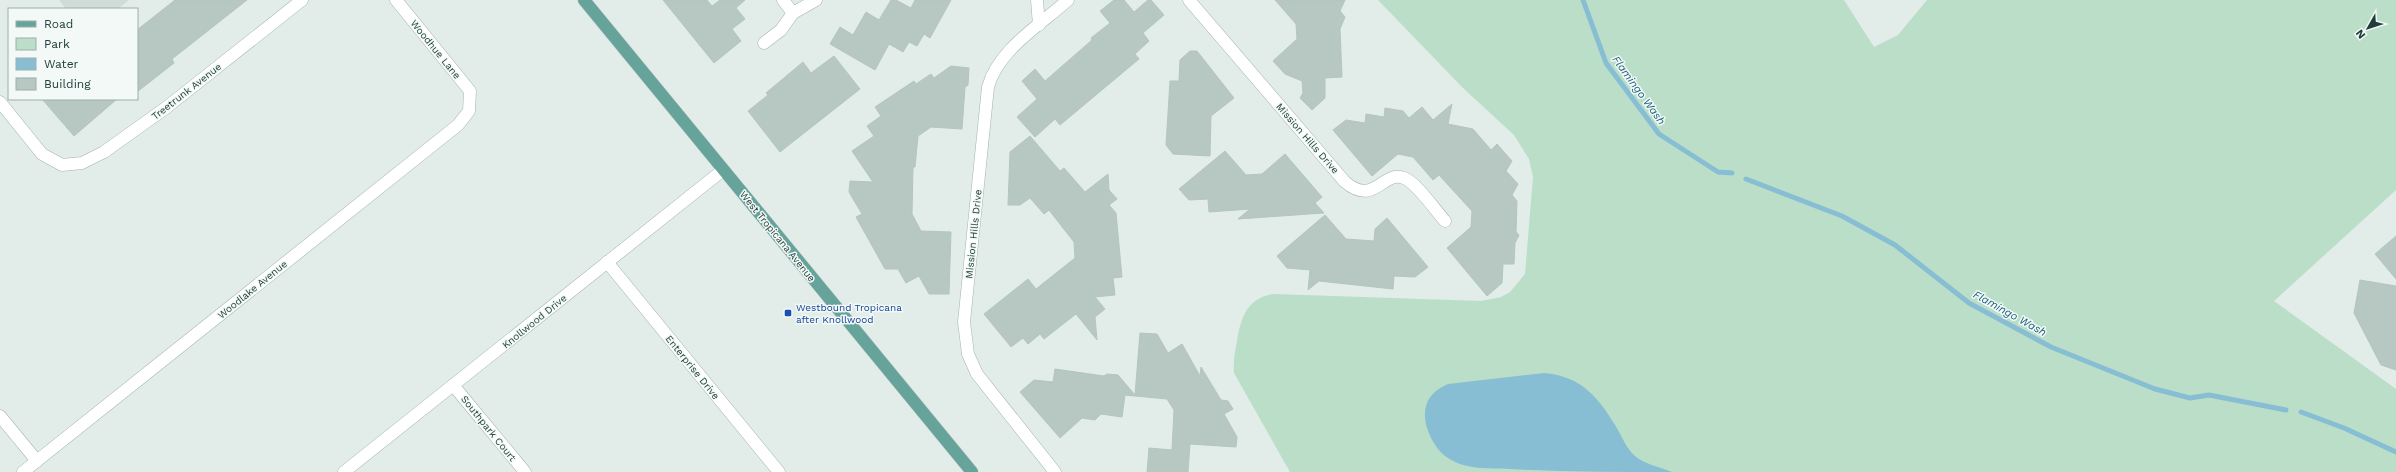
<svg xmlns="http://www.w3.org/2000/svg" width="2396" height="472" viewBox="0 0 2396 472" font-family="'Work Sans',sans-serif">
<rect width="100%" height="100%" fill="#e2ece9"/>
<polygon fill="#d0dcd8" points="59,0 129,0 118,9 66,9"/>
<path fill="#badec8" d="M 1378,0 L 1844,0 L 1874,47 L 1898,35 L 1927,0 L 2396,0 L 2396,190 L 2274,301 L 2396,389 L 2396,472 L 1290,472 L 1234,373 C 1233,362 1235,352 1237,341 C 1241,317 1247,298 1274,294 L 1481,301 L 1501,297 L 1510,292 L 1525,274 L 1533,177 L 1529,159 L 1514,135 L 1462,87 Z"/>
<path fill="#88bed3" d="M 1544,373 C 1582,376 1599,398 1618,430 C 1623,439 1627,449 1635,456 C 1644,464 1660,467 1672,472 C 1618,472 1563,472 1510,469 C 1490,468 1466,470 1448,458 C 1436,451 1425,430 1425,416 C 1425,399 1433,391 1448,384 Z"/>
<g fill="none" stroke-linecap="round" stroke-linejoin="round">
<g stroke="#88bed3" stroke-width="5">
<polyline points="1583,0 1606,63 1659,134 1718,172 1732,173"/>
<polyline points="1746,179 1842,216 1895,245 1969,303 2051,347 2155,389 2190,398 2209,395 2286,410"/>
<polyline points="2301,412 2344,428 2396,452"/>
</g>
</g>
<g fill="#b7c7c2" stroke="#b4c6c1">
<polygon points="175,0 247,0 172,59 174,63 137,92 137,30"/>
<polygon points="663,0 707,0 712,6 720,0 745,0 736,8 745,19 732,29 741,41 714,63"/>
<polygon points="891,0 896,0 911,8 915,0 951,0 930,38 924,34 917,46 909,42 903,52 889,44 875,70 830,44 840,27 853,35 866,12 879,20"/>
<polygon points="1114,0 1124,0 1134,12 1148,0 1151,0 1164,15 1143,33 1149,41 1135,54 1139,59 1060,125 1055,119 1035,137 1017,117 1037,99 1022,81 1035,69 1045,81 1092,40 1091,38 1110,23 1100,11"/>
<polygon points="1275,0 1345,0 1340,11 1345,17 1340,29 1342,77 1325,78 1325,98 1312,110 1300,98 1303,93 1302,81 1285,74 1273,61 1297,39 1296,24"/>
<polygon points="1190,51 1197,51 1234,98 1211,116 1210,156 1173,154 1166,145 1170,81 1179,81 1180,60"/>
<polygon points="834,56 860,89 780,152 748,111 768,95 766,93 803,62 811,73"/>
<polygon points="951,66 969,68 968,85 965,87 962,129 931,127 918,136 915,167 913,167 912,214 921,231 951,232 949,294 929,294 919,276 906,283 898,269 885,269 856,217 862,214 849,192 850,181 873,182 852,151 874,136 867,126 881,116 875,107 914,81 916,84 931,74 934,78"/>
<polygon points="42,99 117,99 74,136"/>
<polygon points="1452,104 1448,124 1473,129 1491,150 1497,144 1512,161 1506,171 1518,184 1512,195 1517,201 1516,232 1519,235 1515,243 1514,264 1503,264 1502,283 1487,296 1447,248 1471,227 1472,211 1439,175 1433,180 1413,157 1398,154 1372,176 1333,130 1346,120 1365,123 1366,114 1384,117 1385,108 1403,111 1409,118 1422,107 1433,120"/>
<polygon points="1030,136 1060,171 1064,168 1085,192 1108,174 1109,190 1117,199 1109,205 1116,213 1122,277 1113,278 1115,295 1095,297 1105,309 1095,317 1097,340 1076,314 1044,339 1040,334 1028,344 1023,338 1011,347 984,314 1028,279 1036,289 1075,258 1074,242 1049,210 1044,214 1030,198 1020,205 1008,205 1010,152"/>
<polygon points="1225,151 1246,175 1262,174 1285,154 1322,197 1315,203 1324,213 1238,219 1250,209 1209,212 1208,199 1189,200 1179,189"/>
<polygon points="1325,215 1346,239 1374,241 1375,229 1387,218 1428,267 1415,277 1394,276 1393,289 1319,281 1308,290 1310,270 1287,268 1277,256"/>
<polygon points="2396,236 2396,279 2375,254"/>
<polygon points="2360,280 2396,286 2396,370 2381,365 2354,313"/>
<polygon points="1140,333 1157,334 1168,353 1182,344 1200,376 1201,367 1221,400 1228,401 1233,409 1224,414 1237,437 1236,447 1190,444 1188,472 1147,472 1149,448 1172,450 1174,410 1167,399 1125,395 1122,417 1101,414 1095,420 1082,418 1060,438 1020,392 1034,380 1053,382 1055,369 1104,376 1107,374 1118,375 1135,395"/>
</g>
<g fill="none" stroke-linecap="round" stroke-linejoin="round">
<defs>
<g id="minor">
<polyline points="783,0 793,13"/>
<polyline points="1037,0 1039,25"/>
<path d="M 1189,0 L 1345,182 C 1375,207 1382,170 1404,178 C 1417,183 1435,210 1445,221"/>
<polyline points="764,43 781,30 793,13 816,0"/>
<polyline points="0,102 42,154 62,165 82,163 104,152 167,107 302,0"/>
<polyline points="607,262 779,472"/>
<polyline points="453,385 525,472"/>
<polyline points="0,416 37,461"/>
<polyline points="23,472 458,125 469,111 470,91 396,0"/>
<polyline points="344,472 723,170"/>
<path d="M 1055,472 L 977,374 L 968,354 L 964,322 L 988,87 C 998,50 1040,25 1068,0"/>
</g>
<polyline id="major" points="584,0 972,472"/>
</defs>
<use href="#minor" stroke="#a4b4b1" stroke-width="13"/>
<use href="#major" stroke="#c1c9c8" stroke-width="13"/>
<use href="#minor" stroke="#fff" stroke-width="12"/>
<use href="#major" stroke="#65a39b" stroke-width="12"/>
</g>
<rect fill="#1a4fb4" stroke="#f2f9f6" stroke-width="1.5" x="784" y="309" width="8" height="8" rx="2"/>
<g text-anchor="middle" stroke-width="3" stroke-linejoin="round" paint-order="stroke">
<g font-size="10" fill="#213e3a" stroke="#f2f9f6">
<text transform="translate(436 49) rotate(51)" y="4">Woodhue Lane</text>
<text transform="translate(186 91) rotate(-38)" y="4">Treetrunk Avenue</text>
<text transform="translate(1308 138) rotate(49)" y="4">Mission Hills Drive</text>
<text transform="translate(973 234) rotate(-84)" y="4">Mission Hills Drive</text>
<text transform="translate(778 236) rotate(51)" y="4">West Tropicana Avenue</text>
<text transform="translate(252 289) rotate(-39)" y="4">Woodlake Avenue</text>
<text transform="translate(534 321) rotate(-39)" y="4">Knollwood Drive</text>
<text transform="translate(693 367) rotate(51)" y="4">Enterprise Drive</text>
<text transform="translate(489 428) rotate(51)" y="4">Southpark Court</text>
</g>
<g font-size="10" fill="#164399" stroke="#f2f9f6" text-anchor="start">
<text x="796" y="311">Westbound Tropicana<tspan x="796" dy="12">after Knollwood</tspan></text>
</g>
<g font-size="11" font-style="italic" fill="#1a5f7c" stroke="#f2f9f6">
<text transform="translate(1639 90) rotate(54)" y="4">Flamingo Wash</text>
<text transform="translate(2010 313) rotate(29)" y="4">Flamingo Wash</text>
</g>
</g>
<rect x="8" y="8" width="130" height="92" fill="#f2f9f6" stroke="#9eaeab"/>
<rect x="16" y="21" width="20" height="6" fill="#65a39b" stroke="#9eaeab"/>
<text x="44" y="28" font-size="12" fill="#213e3a">Road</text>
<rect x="16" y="38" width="20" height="12" fill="#badec8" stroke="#9eaeab"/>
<text x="44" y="48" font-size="12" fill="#213e3a">Park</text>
<rect x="16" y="58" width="20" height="12" fill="#88bed3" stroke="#9eaeab"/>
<text x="44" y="68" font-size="12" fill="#213e3a">Water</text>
<rect x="16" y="78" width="20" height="12" fill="#b7c7c2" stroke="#9eaeab"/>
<text x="44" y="88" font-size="12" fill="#213e3a">Building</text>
<g transform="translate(2368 28) rotate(231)" stroke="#f2f9f6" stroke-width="3" paint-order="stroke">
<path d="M0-3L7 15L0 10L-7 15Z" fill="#213e3a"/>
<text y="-6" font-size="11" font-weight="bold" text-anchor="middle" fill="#213e3a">N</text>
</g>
</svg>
